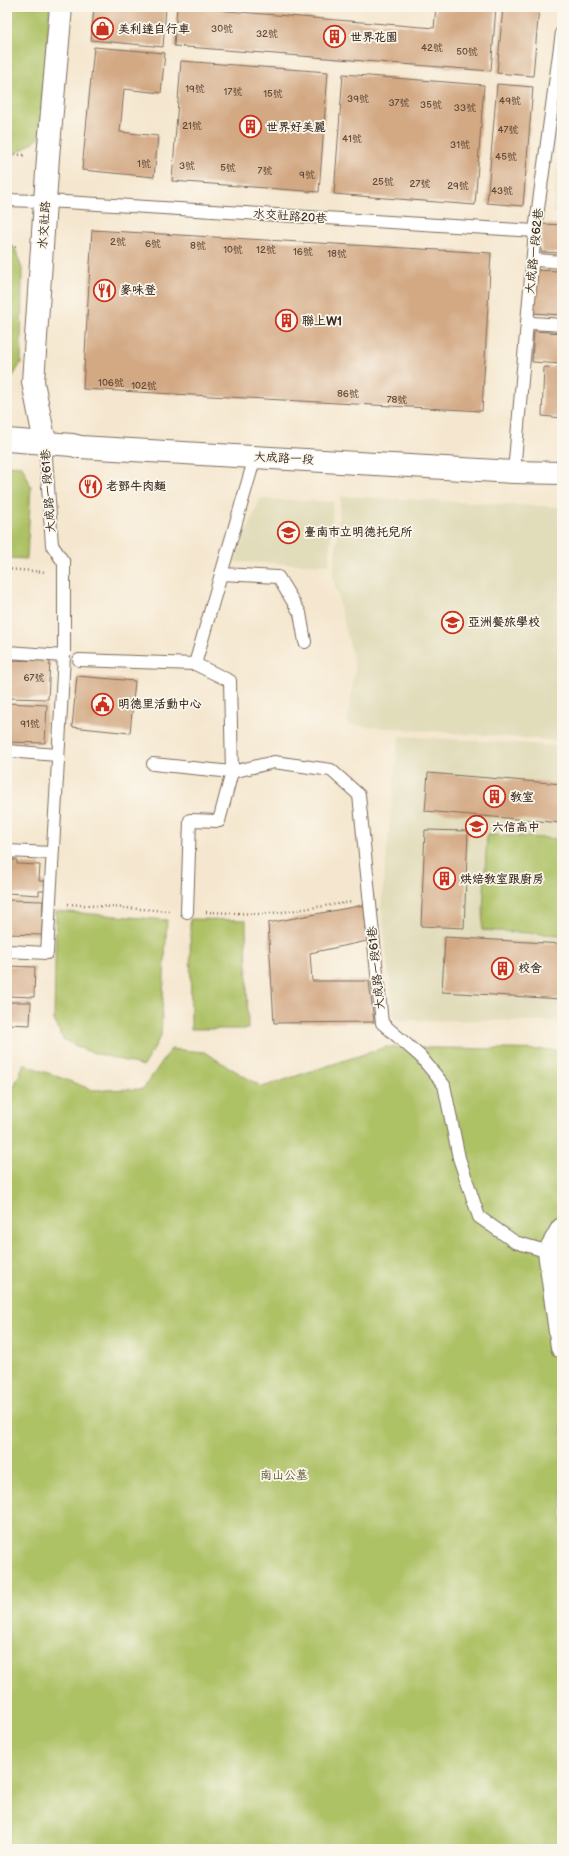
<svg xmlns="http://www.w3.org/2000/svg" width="569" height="1856" viewBox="0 0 569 1856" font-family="'Balsamiq Sans','LXGW WenKai TC',sans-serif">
<rect width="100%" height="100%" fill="#fbf7ec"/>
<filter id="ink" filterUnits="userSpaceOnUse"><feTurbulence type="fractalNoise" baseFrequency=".025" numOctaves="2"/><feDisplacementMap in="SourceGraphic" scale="8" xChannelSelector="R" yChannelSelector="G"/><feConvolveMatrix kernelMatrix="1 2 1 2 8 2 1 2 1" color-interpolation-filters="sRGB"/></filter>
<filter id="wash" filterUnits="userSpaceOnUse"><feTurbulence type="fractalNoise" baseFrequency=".012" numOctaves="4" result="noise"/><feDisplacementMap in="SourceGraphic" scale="16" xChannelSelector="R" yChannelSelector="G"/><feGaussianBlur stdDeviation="0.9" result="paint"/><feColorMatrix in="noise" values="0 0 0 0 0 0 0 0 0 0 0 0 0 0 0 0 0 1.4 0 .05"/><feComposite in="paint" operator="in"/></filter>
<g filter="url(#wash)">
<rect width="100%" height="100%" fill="#f5e7cf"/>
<g fill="#e1dcba">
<polygon points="562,123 562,213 553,213"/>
<polygon points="341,496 562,507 562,741 347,725 355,668 333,577"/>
<polygon points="260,499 333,502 329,565 234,562"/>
<polygon points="399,736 562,746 562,1021 394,1020 381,907"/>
</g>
<g fill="#adc165" stroke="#747642">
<polygon points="7,7 50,7 40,138 14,155 7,154"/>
<polygon points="7,243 15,248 22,269 21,363 7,386"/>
<polygon points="7,465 22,466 31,486 27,559 7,558"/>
<polygon points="487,835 562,839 562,935 482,930"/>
<polygon points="56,911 167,920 161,1036 143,1066 84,1050 63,1039 54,1020"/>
<polygon points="190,919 246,920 248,1029 191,1029"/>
<polygon points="386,1047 562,1050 562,1849 7,1849 7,1102 24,1064 93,1090 143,1089 171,1049 204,1052 262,1087"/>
</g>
<g id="blocks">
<g fill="#d3a984">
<polygon points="94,7 166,7 163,47 91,40"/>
<polygon points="177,7 215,7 215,10 434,28 436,7 496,7 491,71 174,46"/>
<polygon points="503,7 539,7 533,76 497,73"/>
<polygon points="94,47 165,53 161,93 124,89 120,132 158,136 154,177 82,170"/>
<polygon points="181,61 328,72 319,192 172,181"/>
<polygon points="343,74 484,85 475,205 334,194"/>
<polygon points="497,84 533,87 523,206 487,203"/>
<polygon points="543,224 562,225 562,253 541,252"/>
<polygon points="92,230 491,253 482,411 83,389"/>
<polygon points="536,270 562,271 562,315 533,313"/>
<polygon points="534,331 562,333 562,364 532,362"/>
<polygon points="544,367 562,368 562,418 542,416"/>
<polygon points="7,660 50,661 48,699 7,698"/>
<polygon points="77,676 135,681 130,733 72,727"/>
<polygon points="7,703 47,705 45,743 7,742"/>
<polygon points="428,773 562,784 562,823 425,811"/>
<polygon points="425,830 468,831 464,928 421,926"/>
<polygon points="7,860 17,860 17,864 40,865 39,881 45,881 45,891 39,891 39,895 7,893"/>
<polygon points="7,900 43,901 42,935 7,934"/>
<polygon points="364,905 367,941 310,953 312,981 369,981 374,1022 274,1023 268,923"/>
<polygon points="445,937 562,944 562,999 442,992"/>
<polygon points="7,966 35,967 34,997 7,996"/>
<polygon points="9,1002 31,1002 30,1025 8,1024"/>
</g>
</g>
</g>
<g filter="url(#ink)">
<use href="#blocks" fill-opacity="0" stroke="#7c6c5c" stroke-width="1"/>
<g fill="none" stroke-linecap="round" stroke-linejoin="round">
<defs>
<g id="lane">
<polyline points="7,200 65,202 535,231"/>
<polyline points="537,260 562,262"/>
<polyline points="532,323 562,325"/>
<polyline points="255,457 195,664 230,681 232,772 274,762 331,770 359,795 382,1023 420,1056 444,1085 459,1158 479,1217 515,1242 549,1252"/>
<polyline points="514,472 535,231 562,32"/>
<polyline points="221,574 278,577 300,613 305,642"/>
<polyline points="7,652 64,656"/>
<polyline points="79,660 195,664"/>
<polyline points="7,751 57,755"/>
<polyline points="153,764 232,772 219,821 190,820 187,912"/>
<polyline points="7,851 52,853"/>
<polyline points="7,951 47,953 64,656 64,563 52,545 45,443"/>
</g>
<polyline id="street" points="45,443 33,382 48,157 61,7"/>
<g id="secondary">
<polyline points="7,440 72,445 80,447 514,472 562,473"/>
<polyline points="562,1229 549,1252 562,1347"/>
</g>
</defs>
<use href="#lane" stroke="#7c6c5c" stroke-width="14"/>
<use href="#street" stroke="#7c6c5c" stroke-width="24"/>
<use href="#secondary" stroke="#7c6c5c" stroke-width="24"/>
<g stroke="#7c6c5c" stroke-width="2.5" stroke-dasharray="1 3" stroke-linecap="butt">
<polyline points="7,154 24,155"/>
<polyline points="7,246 18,247"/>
<polyline points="7,569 46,572"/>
<polyline points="68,904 169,911"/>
<polyline points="206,912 259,914 283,912 352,902"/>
</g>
<use href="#lane" stroke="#fff" stroke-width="12"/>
<use href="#street" stroke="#fff" stroke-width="22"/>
<use href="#secondary" stroke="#fff" stroke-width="22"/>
</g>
</g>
<defs>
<symbol id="shop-ring" viewBox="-11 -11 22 22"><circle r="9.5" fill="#fbf7ec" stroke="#c8321e" stroke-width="1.5"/><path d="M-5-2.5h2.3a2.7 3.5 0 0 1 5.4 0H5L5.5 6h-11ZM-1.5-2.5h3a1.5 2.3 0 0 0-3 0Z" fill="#c8321e"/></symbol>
<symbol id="building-ring" viewBox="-11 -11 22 22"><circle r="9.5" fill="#fbf7ec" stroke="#c8321e" stroke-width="1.5"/><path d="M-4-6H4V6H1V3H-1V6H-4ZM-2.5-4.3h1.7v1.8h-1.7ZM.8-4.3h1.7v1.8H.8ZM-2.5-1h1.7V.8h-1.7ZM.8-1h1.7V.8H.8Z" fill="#c8321e"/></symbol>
<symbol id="restaurant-ring" viewBox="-11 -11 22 22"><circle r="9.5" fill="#fbf7ec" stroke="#c8321e" stroke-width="1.5"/><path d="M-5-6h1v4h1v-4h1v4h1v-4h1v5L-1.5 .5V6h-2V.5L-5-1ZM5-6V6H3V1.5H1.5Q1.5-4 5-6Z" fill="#c8321e"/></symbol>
<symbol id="school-ring" viewBox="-11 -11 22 22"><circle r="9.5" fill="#fbf7ec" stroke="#c8321e" stroke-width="1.5"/><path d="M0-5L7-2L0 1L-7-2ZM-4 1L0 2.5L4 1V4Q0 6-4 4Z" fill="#c8321e"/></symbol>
<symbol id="civic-ring" viewBox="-11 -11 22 22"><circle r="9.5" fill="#fbf7ec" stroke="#c8321e" stroke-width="1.5"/><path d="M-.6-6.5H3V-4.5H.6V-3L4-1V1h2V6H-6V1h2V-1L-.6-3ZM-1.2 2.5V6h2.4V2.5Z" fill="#c8321e"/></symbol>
</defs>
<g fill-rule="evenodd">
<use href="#shop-ring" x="90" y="16" width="25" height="25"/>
<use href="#building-ring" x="322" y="24" width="25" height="25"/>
<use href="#building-ring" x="238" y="114" width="25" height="25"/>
<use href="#restaurant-ring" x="92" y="278" width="25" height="25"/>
<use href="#building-ring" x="274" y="308" width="25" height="25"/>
<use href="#restaurant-ring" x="78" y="474" width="25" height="25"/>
<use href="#school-ring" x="276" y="520" width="25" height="25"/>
<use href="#school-ring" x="440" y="610" width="25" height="25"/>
<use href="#civic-ring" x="90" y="692" width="25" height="25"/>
<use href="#building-ring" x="482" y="784" width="25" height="25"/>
<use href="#school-ring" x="464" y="814" width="25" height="25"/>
<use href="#building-ring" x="432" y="866" width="25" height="25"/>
<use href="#building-ring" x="490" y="956" width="25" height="25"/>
</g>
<g text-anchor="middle" stroke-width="3.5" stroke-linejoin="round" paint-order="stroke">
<g font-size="10" fill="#614a38">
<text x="222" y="32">30號</text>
<text x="267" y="37">32號</text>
<text x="432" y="51">42號</text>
<text x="467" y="55">50號</text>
<text x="195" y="92">19號</text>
<text x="233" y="95">17號</text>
<text x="273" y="97">15號</text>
<text x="358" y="102">39號</text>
<text x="510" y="104">49號</text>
<text x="399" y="106">37號</text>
<text x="431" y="108">35號</text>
<text x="465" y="111">33號</text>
<text x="192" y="129">21號</text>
<text x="508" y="133">47號</text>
<text x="352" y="142">41號</text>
<text x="460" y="148">31號</text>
<text x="506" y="160">45號</text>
<text x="144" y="167">1號</text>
<text x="187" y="169">3號</text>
<text x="228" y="171">5號</text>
<text x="265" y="174">7號</text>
<text x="307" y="178">9號</text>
<text x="383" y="185">25號</text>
<text x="420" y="187">27號</text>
<text x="458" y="189">29號</text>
<text x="502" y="194">43號</text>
<text x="118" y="245">2號</text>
<text x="153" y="247">6號</text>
<text x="198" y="249">8號</text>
<text x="233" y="253">10號</text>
<text x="266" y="253">12號</text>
<text x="303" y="255">16號</text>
<text x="337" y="257">18號</text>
<text x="111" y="386">106號</text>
<text x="144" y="389">102號</text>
<text x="348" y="397">86號</text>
<text x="397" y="403">78號</text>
<text x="34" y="681">67號</text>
<text x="30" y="727">91號</text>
</g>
<g font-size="12" font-weight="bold" fill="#3b2a1e" stroke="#fbf7ec" text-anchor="start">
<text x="118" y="33">美利達自行車</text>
<text x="350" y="41">世界花園</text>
<text x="266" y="131">世界好美麗</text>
<text x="120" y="294">麥味登</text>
<text x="302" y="325">聯上W1</text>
<text x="106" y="490">老鄧牛肉麵</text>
<text x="304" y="536">臺南市立明德托兒所</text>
<text x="468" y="626">亞洲餐旅學校</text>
<text x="118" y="708">明德里活動中心</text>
<text x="510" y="801">教室</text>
<text x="492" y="831">六信高中</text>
<text x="460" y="883">烘焙教室跟廚房</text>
<text x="518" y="972">校舍</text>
</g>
<g font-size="12" fill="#3b2a1e" stroke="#fbf7ec">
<text transform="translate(290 216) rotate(4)" y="4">水交社路20巷</text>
<text transform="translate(44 225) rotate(-86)" y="4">水交社路</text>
<text transform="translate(534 251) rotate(-84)" y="4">大成路一段62巷</text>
<text transform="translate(284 458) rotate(3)" y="4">大成路一段</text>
<text transform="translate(48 491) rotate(-94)" y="4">大成路一段61巷</text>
<text transform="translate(376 968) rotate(-96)" y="4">大成路一段61巷</text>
</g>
<g font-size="12" fill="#5d5733" stroke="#fbf7ec">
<text x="284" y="1479">南山公墓</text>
</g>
</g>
<rect width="569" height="1856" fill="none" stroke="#fbf7ec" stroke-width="24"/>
</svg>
